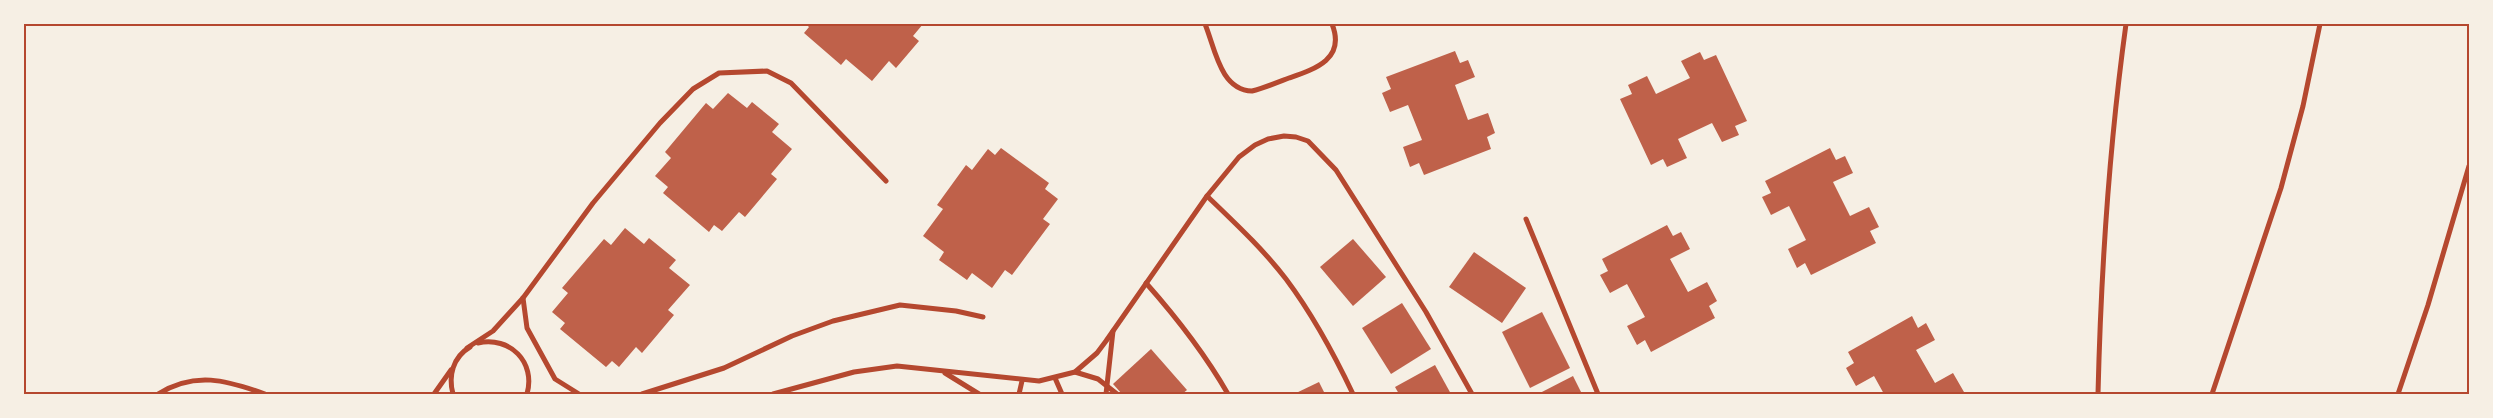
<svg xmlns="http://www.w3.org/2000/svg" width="2493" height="418" viewBox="0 0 2493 418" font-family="Jost,sans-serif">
<rect width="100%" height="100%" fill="#f6efe4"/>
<g fill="#bf614a">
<polygon points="806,24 923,24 913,36 919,41 896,68 889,61 872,81 846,59 841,65 804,33 809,27"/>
<polygon points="1455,51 1460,63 1468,60 1475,77 1455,85 1468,120 1488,113 1495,133 1487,137 1491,149 1424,175 1419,163 1410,167 1403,147 1422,140 1408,105 1390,112 1382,93 1391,89 1386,77"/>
<polygon points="1700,52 1704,60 1716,55 1747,121 1735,126 1739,135 1722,142 1712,123 1678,139 1687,158 1667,167 1663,159 1651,165 1620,99 1632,94 1628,85 1647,76 1656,94 1690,78 1681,61"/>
<polygon points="728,93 747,108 752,102 779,124 772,132 792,149 771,174 777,179 745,217 739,212 722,231 714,225 709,232 663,193 668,187 655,176 671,158 665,152 706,103 713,109"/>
<polygon points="1001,148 1049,183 1045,189 1058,199 1043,219 1050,224 1012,275 1005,270 992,288 972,273 967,280 939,260 944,252 923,236 943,209 937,205 966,165 972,170 988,149 995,155"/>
<polygon points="1830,148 1836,160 1845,156 1853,173 1833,182 1850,216 1869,207 1879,227 1870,231 1876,243 1811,275 1805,263 1797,268 1788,249 1806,240 1789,206 1771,215 1762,197 1771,193 1765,181"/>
<polygon points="1667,225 1673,236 1681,232 1690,249 1670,259 1688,292 1707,282 1717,301 1709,306 1715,318 1651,352 1645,340 1637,345 1627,326 1645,317 1627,284 1610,293 1600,275 1608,271 1602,259"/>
<polygon points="625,228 644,244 649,238 676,260 669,268 690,285 668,310 674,315 642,353 636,347 619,367 612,361 606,367 560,329 565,323 552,312 568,293 562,288 604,239 611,245"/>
<polygon points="1353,239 1386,277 1353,306 1320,267"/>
<polygon points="1474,252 1526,288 1502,323 1449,287"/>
<polygon points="1402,303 1431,349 1391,374 1362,328"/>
<polygon points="1542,312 1570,368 1530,388 1502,332"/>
<polygon points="1912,316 1918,328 1926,323 1935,340 1916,350 1935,383 1953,373 1964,392 1960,394 1884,394 1874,376 1856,386 1846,368 1854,363 1848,352"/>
<polygon points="1151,349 1187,390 1182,394 1122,394 1113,384"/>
<polygon points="1435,365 1451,394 1399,394 1395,387"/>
<polygon points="1573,376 1582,394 1538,394"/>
<polygon points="1319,382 1325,394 1294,394"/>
</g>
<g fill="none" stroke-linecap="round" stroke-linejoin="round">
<g stroke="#b5482f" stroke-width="5">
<path d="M 1205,24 C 1215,48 1220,90 1252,91 C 1264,88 1276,83 1289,78 C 1315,69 1346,59 1332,24"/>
<path d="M 1207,196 C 1235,223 1263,249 1286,279 C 1313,315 1334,354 1353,394"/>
<polyline points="1526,219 1598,394"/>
<path d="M 1146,283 C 1177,318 1205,354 1228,394"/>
<polyline points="523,298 527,328 555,379 579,394"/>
<path d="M 478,343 C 510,336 536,362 527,394"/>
<polyline points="467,348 493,331 523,298 593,203 660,123 693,89 719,73 767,71 791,83 886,181"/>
<polyline points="1075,372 1098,379 1117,394"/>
<polyline points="945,373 979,394"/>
<polyline points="1055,378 1062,394"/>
<path d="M 158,394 C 195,371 226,380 265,394"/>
<polyline points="434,394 451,370"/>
<path d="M 453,394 C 448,376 453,357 470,347"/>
<polyline points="642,394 724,368 792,336 833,321 900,305 956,311 983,317"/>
<polyline points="773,394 854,372 897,366 1039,381 1075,372 1097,353 1106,341 1207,196 1239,157 1255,145 1268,139 1284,136 1296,137 1308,141 1336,170 1426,312 1472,394"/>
<polyline points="1019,394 1022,381"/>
<polyline points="1106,394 1113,331"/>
<path d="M 2098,394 C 2101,270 2109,147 2126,24"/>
<polyline points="2212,394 2281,188 2303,106 2320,24"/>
<polyline points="2398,394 2428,305 2469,166"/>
</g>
</g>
<rect width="2493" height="418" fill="none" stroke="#f6efe4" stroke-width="50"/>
<rect x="25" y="25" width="2443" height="368" fill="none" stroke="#b5482f" stroke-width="2"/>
</svg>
